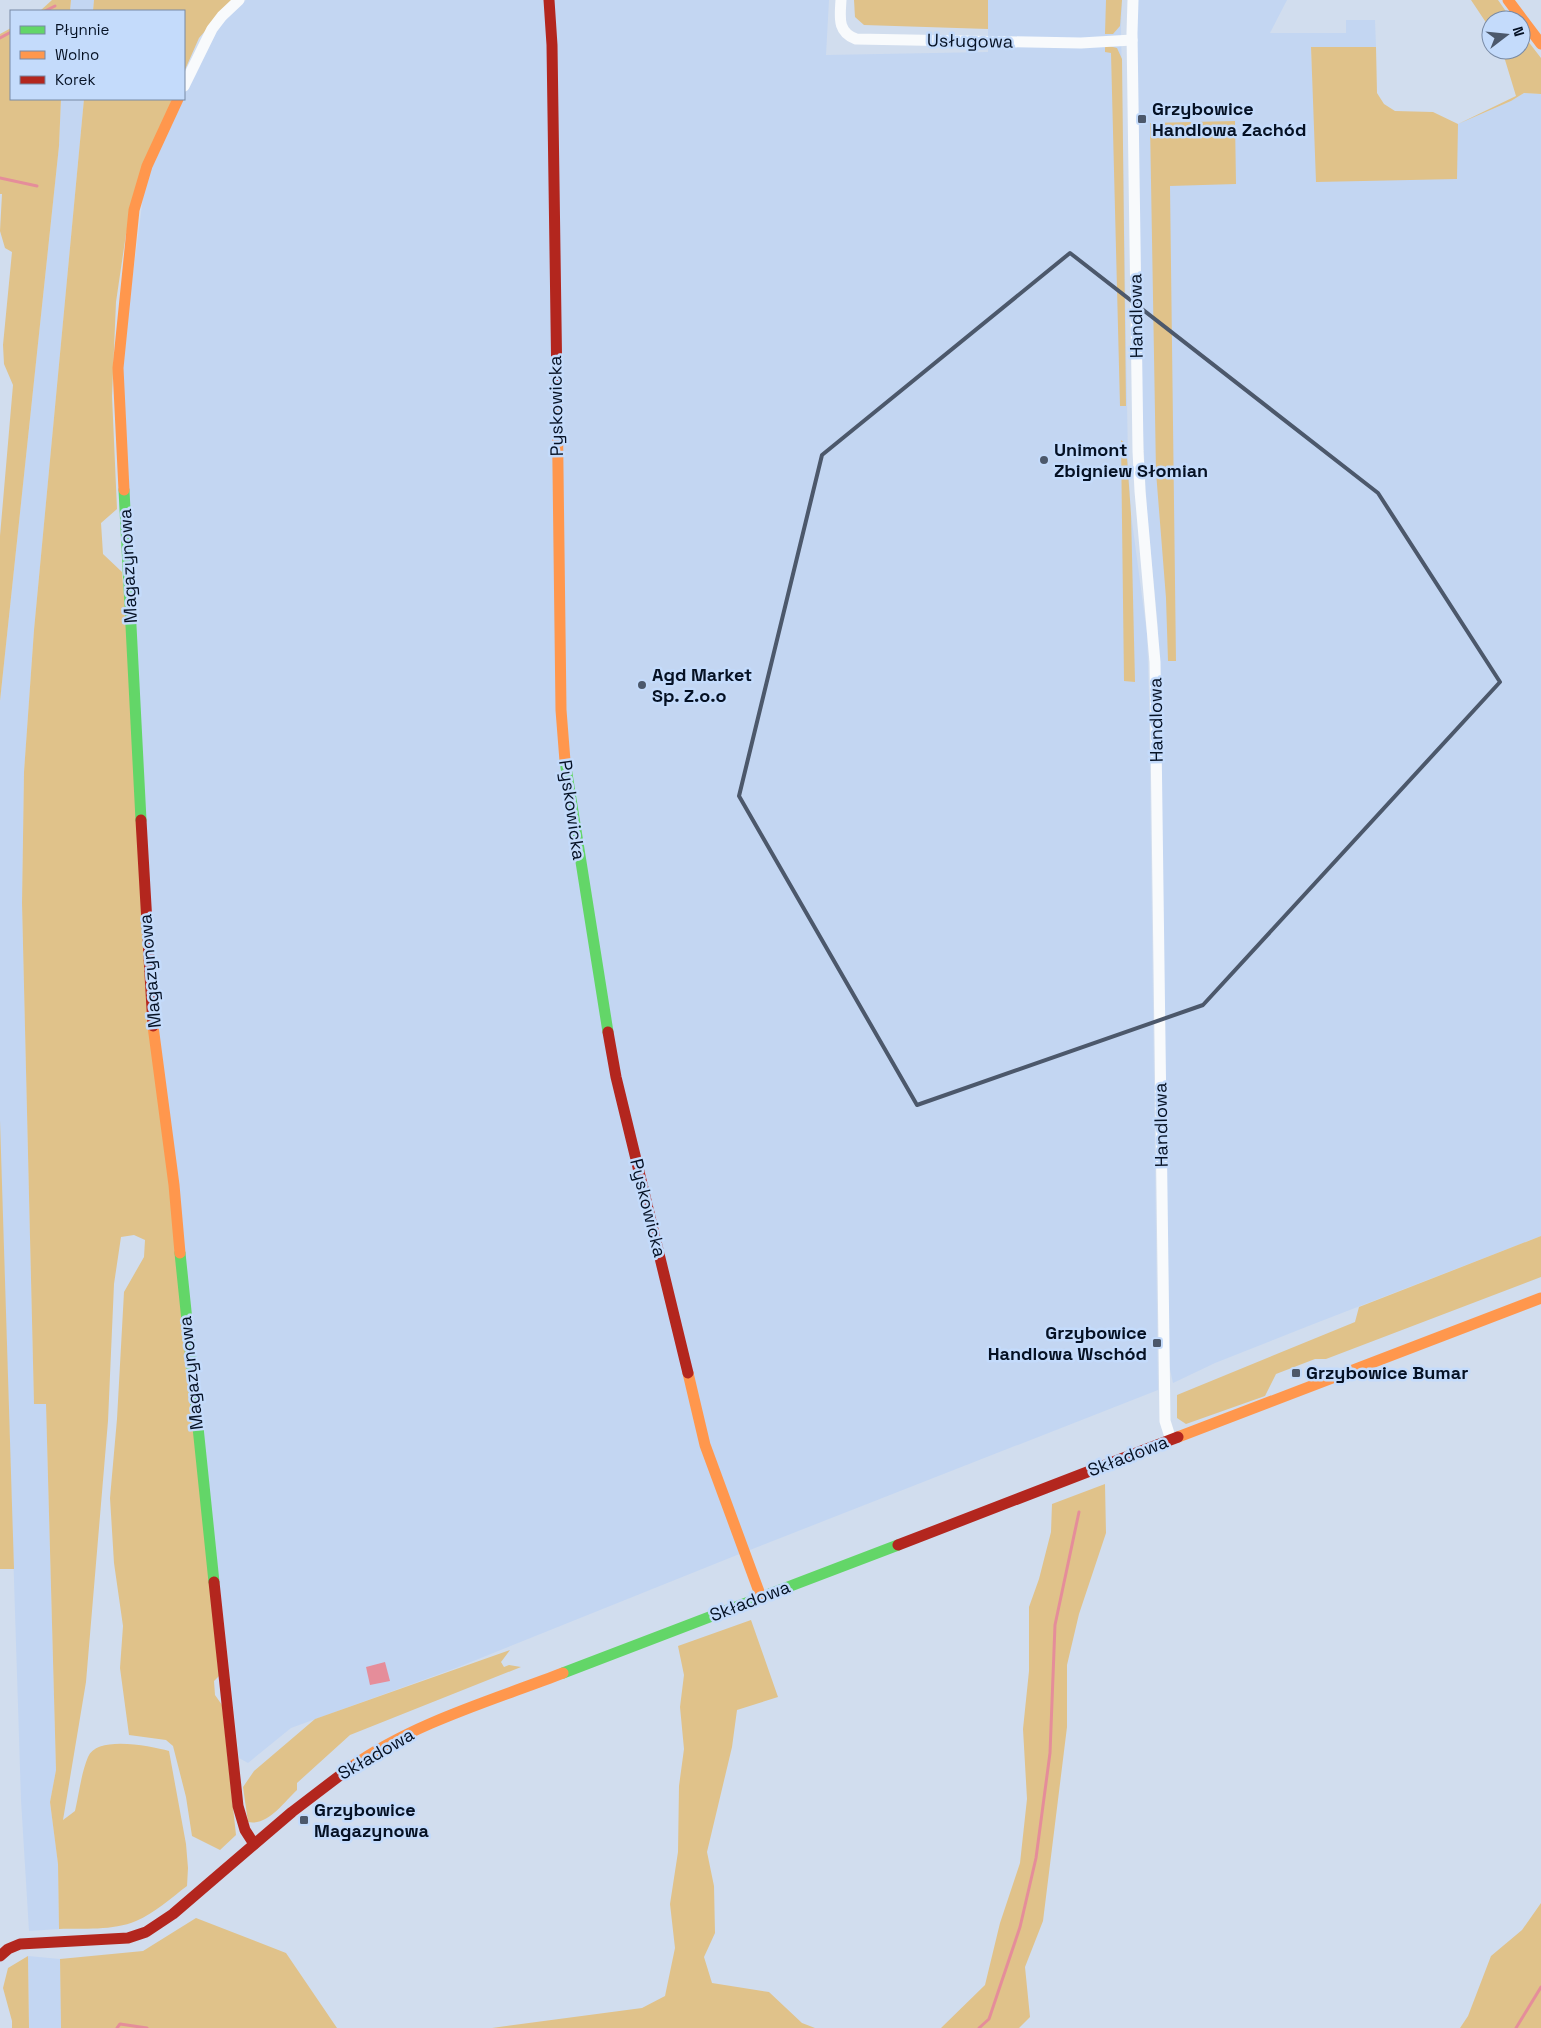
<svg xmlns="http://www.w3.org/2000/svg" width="1541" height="2028" viewBox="0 0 1541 2028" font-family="'Space Grotesk',sans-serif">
<rect width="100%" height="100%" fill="#d1ddee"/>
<g fill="#c3d6f2">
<polygon points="71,0 94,0 93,11 70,11"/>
<polygon points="246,0 829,0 826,55 988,52 988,0 1122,0 1121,27 1128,463 1131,514 1147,634 1149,698 1158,1390 737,1555 456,1668 291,1728 248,1763 239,1758 157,1025 121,365 145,182 197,67 222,22"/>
<polygon points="1138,0 1287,0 1270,33 1346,33 1346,20 1375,20 1376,47 1311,47 1317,182 1458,124 1511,101 1524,93 1541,94 1541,1236 1311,1325 1215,1363 1173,1383 1169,1365 1158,627 1147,512 1142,412 1136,22"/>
<polygon points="61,99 84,99 34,630 24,772 22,903 34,1404 46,1404 56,1770 50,1802 58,1864 59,1929 29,1931 21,1800 0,1141 0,701 59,146"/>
<polygon points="28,1956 60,1959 61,2028 29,2028"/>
</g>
<g fill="#e0c28a">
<polygon points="52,0 71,0 70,11 40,11"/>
<polygon points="94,0 232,0 199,38 184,72 184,11 93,11"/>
<polygon points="854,0 988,0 988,29 864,25 855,17"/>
<polygon points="1106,0 1122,0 1120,26 1113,34 1105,34"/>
<polygon points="1471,0 1498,0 1512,20 1491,20 1491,30"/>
<polygon points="11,28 11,99 61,99 59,146 0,701 0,536 13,385 4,364 3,345 12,252 5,248 0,231 2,194 0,194 0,34"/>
<polygon points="1521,32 1541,58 1541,94 1524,93 1511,101 1458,124 1457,179 1316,182 1311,47 1376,47 1377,93 1384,104 1395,111 1433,112 1458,124 1516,96 1502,50 1521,50"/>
<polygon points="1105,45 1117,48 1122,59 1126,406 1120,406 1111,53 1105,52"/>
<path d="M 84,99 L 172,99 L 126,234 L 116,302 L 112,396 L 117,509 L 101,523 L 103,554 L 122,572 L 173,1218 L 219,1676 L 214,1681 L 215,1695 L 222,1705 L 236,1835 L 220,1850 L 192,1836 L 186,1797 L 173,1746 L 166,1740 L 129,1735 L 120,1668 L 123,1626 L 114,1563 L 110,1498 L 117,1419 L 124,1292 L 144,1257 L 145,1240 L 134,1235 L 121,1237 L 114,1284 L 108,1421 L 86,1682 L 63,1820 L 75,1811 C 79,1794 81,1774 88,1757 C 97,1735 150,1746 169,1751 L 186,1844 L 188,1868 L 187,1886 C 171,1898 155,1913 136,1921 C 113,1931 83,1928 59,1929 L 58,1864 L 50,1802 L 56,1770 L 46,1404 L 34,1404 L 22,903 L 24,772 L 34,630 Z"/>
<polygon points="1235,121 1236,184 1170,186 1176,661 1168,661 1166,598 1156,472 1150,123"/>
<polygon points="1121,440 1126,444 1131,514 1135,682 1124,681"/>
<polygon points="0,1120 14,1569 0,1569"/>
<polygon points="1541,1236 1541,1277 1326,1359 1315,1359 1276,1374 1265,1396 1186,1424 1177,1418 1177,1395 1355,1322 1359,1307"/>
<polygon points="1105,1484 1106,1533 1079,1614 1067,1665 1067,1727 1043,1921 1025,1967 1030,2017 1019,2028 941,2028 985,1985 1000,1923 1020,1863 1027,1799 1023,1729 1029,1671 1029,1607 1039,1579 1051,1532 1052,1504"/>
<polygon points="751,1620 778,1697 737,1710 732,1747 707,1852 714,1886 715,1933 704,1957 712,1983 769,1992 802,2023 815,2028 492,2028 642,2008 665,1996 675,1948 670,1904 678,1852 679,1786 684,1749 680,1707 684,1675 678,1646"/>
<path d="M 510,1650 L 501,1662 L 504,1667 L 509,1665 L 521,1667 L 350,1735 L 297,1783 L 297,1790 C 283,1803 268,1826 248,1822 L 243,1787 L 254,1771 L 315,1719 Z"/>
<polygon points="1541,1903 1541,2028 1460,2028 1468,2016 1491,1956 1522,1930"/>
<polygon points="196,1918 286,1953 337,2028 61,2028 60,1959 143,1951"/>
<polygon points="28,1956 29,2028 12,2028 12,2021 3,1988 8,1968"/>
</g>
<polygon fill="#e58d9a" points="385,1662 390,1681 370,1685 366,1667"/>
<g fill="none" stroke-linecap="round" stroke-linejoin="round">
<g stroke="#e58d9a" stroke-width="3">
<polyline points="45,11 55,6"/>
<polyline points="0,38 11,32"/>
<polyline points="0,178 37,186"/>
<polyline points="117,2028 120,2024 147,2028"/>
<polyline points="979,2028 989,2019 1020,1927 1036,1858 1050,1753 1055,1625 1079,1512"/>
<polyline points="1516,2028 1541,1987"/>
</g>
<g stroke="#f8fafc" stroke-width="11">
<path d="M 841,0 C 840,17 837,32 856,39 L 1081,43 L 1132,40"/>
<polyline points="1133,0 1132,33 1138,451 1140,491 1155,662 1165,1421 1171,1440"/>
<polyline points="184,86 212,29 222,16 239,0"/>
</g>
<g stroke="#63d668" stroke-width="11">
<polyline points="124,490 141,820"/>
<polyline points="565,761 608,1032"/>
<polyline points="180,1253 214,1582"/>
<polyline points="563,1673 898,1545"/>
</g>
<g stroke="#ff974d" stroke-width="11">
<polyline points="1508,0 1541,44"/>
<polyline points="557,389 561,710 565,761"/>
<polyline points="124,490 118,368 134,210 147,166 178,99"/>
<polyline points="153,1026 174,1185 180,1253"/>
<polyline points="688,1373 705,1445 761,1597"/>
<polyline points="1178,1437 1541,1298"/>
<path d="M 351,1767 C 413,1723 493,1700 563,1673"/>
</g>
<g stroke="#b3261e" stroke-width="11">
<polyline points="549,0 552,45 557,389"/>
<polyline points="141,820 153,1026"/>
<polyline points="608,1032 616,1077 688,1373"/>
<polyline points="898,1545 1178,1437"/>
<polyline points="214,1582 238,1806 245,1830 254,1844"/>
<polyline points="0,1956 8,1949 20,1944 128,1938 146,1932 173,1914 292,1812 351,1767"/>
</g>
</g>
<path fill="none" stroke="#4c586b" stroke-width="4" stroke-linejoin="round" d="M 1070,253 L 1378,493 L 1500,682 L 1203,1005 L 917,1105 L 739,796 L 822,455 Z"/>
<g fill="#4c586b" stroke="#c4dbfb" stroke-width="2">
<rect x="1137" y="114" width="10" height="10" rx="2.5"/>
<circle cx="1044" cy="460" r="5"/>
<circle cx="642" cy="685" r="5"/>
<rect x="1152" y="1338" width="10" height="10" rx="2.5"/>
<rect x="1291" y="1368" width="10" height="10" rx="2.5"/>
<rect x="299" y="1815" width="10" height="10" rx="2.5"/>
</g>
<g text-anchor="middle" stroke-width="5" stroke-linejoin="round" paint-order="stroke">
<g font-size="18" fill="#051124" stroke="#c4dbfb">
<text transform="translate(970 41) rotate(1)" y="6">Usługowa</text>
<text transform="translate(1136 316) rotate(-91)" y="6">Handlowa</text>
<text transform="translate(556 406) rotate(-91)" y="6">Pyskowicka</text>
<text transform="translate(128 566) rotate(-93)" y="6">Magazynowa</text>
<text transform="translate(1156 720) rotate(-91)" y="6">Handlowa</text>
<text transform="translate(572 810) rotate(82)" y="6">Pyskowicka</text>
<text transform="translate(150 971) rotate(-95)" y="6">Magazynowa</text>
<text transform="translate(1161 1125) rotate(-91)" y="6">Handlowa</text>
<text transform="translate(648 1208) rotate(76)" y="6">Pyskowicka</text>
<text transform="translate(191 1373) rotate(-96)" y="6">Magazynowa</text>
<text transform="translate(1128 1456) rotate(-21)" y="6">Składowa</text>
<text transform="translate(750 1601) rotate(-21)" y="6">Składowa</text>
<text transform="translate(376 1754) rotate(-30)" y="6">Składowa</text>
</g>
<g font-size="18" font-weight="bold" fill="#051124" stroke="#c4dbfb" text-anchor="start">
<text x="1152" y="115">Grzybowice<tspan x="1152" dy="21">Handlowa Zachód</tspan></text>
<text x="1054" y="456">Unimont<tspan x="1054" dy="21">Zbigniew Słomian</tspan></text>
<text x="652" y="681">Agd Market<tspan x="652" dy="21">Sp. Z.o.o</tspan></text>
<text x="1147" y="1339" text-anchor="end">Grzybowice<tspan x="1147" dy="21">Handlowa Wschód</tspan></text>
<text x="1306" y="1379">Grzybowice Bumar</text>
<text x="314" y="1816">Grzybowice<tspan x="314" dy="21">Magazynowa</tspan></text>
</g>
</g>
<rect x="10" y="10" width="175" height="90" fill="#c4dbfb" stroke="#788aa5"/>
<rect x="20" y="26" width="25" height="8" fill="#63d668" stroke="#788aa5"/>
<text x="55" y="35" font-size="15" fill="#051124">Płynnie</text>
<rect x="20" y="51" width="25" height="8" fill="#ff974d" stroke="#788aa5"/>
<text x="55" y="60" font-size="15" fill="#051124">Wolno</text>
<rect x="20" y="76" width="25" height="8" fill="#b3261e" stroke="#788aa5"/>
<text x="55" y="85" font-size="15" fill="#051124">Korek</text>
<g transform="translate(1506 35) rotate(74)"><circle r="24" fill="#c4dbfb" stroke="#788aa5"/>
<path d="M0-4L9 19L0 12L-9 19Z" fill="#4c586b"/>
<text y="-8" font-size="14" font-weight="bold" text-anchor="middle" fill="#051124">N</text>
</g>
</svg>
